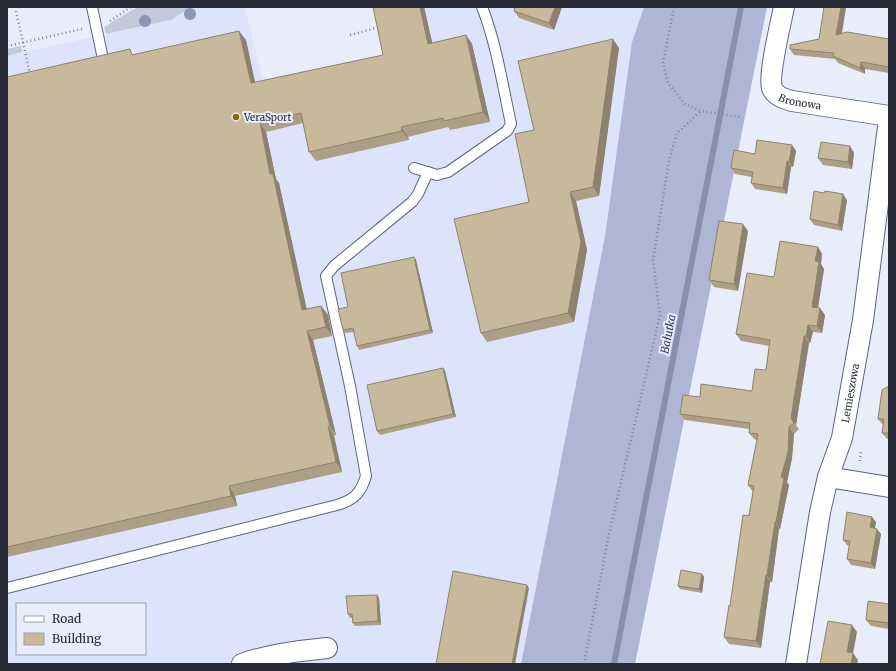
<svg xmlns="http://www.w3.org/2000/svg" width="896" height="671" viewBox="0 0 896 671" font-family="Merriweather,serif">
<rect width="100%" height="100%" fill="#e9ecfa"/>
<path fill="#dde3fb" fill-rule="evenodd" d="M 192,7 L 245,7 L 264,86 L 384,60 L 374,7 L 644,7 L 632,42 L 605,236 L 521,664 L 7,664 L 7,56 L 171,20 ZM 17,604 L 145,604 L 145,654 L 17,654 Z"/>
<g fill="#c3c8db">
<polygon points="137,7 192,7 190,8 195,15 190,19 185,11 171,20 106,34 104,27"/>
<polygon points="21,46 22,52 7,56 7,49"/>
</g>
<polygon fill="#aeb6d4" points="644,7 767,7 635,664 521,664 605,236 632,42"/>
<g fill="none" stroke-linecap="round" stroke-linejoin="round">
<polyline stroke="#878fab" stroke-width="6" points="614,664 741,7"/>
<defs>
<g id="lane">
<polyline points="92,7 103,59"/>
<path d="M 414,168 L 437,175 L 448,172 L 507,131 L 511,124 C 503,87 496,42 482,7"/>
<path d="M 7,588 L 337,505 C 354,500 361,493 366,476 L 350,386 L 326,276 L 334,266 L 412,202 L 418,194 L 428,172"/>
</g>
<g id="street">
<path id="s1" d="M 784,7 C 781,22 768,75 772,88 C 775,96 784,99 792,101 L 889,116"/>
<polyline points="828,477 889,487"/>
<path d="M 242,664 C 269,654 299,651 327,648"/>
<path id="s2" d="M 796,664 L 820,512 L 828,477 L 842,438 L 863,320 L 889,119"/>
</g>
</defs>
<use href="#lane" stroke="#5d6481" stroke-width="12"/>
<use href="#street" stroke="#5d6481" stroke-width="22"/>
<g stroke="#828592" stroke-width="2.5" stroke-dasharray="1 3" stroke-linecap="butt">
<polyline points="674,7 663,63 668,83 685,104 701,111 740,117"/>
<polyline points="16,11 30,74"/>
<polyline points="110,21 131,7"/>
<polyline points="350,35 380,27"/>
<polyline points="7,46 82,29"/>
<polyline points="860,461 861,450"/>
<polyline points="584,664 609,534 660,315 653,260 669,161 677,133 701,111"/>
</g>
<use href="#lane" stroke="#fff" stroke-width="10"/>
<use href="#street" stroke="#fff" stroke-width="20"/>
</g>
<g fill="#8f96b4">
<circle cx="190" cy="14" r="6"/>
<circle cx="145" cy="21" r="6"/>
</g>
<g fill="#ad9f86">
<polygon points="373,7 424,7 432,43 466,35 472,44 490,122 450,130 448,127 408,137 409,140 316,161 309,152 303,123 266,132 276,179 279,183 306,309 321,306 328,315 332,336 313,340 336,435 334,436 342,472 235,496 237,506 7,557 7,77 134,54 246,40 255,82 383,55"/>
<polygon points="515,7 562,7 554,30 519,18 514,11"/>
<polygon points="846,7 842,34 889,39 889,73 865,69 865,74 838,63 835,59 794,55 790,49 819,39"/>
<polygon points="619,48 599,196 576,201 587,250 574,322 487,342 481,333 529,202 534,130"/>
<polygon points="792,145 796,151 793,167 791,167 787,194 755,189 751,183 752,177 735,174 731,168 755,154"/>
<polygon points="854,153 852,169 823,165 818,158"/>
<polygon points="847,200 842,231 814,225 810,219"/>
<polygon points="748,231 738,291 714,287 709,280"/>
<polygon points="818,247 822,254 821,264 824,269 818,308 825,315 822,333 813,332 810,343 809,343 796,425 799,429 794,434 792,458 787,482 789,485 780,529 779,529 772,582 770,582 761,648 729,644 724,637 753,492 748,485 757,440 754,439 749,433 749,429 685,420 680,414 700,397 752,391 766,370 769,346 741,341 736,334 774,277"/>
<polygon points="414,257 416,260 433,333 359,350 357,346 354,332 345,333 343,330 348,307"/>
<polygon points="443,368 445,371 456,417 380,435 377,431"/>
<polygon points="889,386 889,439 887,439 882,433 883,425 878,419"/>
<polygon points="876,522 875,528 881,534 875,569 851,565 847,559 849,546 847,545 843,540"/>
<polygon points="702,574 704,577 702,593 680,589 678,586"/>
<polygon points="377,595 379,598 381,625 355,626 353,623 352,618 350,618 348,614"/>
<polygon points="889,604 889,629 871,626 866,620"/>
</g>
<g fill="#8d826d">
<polygon points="420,7 424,7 435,54 428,44"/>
<polygon points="555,7 562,7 554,30 549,23"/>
<polygon points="841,7 846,7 840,42 836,35"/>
<polygon points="239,31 246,40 257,92 251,83"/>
<polygon points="466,35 472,44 490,122 483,112"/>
<polygon points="613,39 619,48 599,196 593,187"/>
<polygon points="861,62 865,69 865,74 860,68"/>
<polygon points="260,122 266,132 276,179 279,183 309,319 302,310 270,174"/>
<polygon points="401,127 408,137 409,140 402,131"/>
<polygon points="792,145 796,151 793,167 789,162"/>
<polygon points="850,146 854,153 852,169 848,162"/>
<polygon points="787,161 791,167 787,194 783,188"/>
<polygon points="570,192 576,201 587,250 574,322 568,313"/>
<polygon points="843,194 847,200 842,231 838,225"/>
<polygon points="743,224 748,231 738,291 734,284"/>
<polygon points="818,247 822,254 821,264 824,269 817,314 812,307 815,261"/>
<polygon points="414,257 416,260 433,333 430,330"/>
<polygon points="321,306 328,315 332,336 326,327"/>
<polygon points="820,308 825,315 822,333 817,326"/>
<polygon points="808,325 813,332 810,343 806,336"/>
<polygon points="307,331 313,340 336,435 330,426"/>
<polygon points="804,336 809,343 796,425 791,418"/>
<polygon points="443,368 445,371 456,417 453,414"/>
<polygon points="328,426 334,436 342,472 336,462"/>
<polygon points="789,427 794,434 792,458 787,482 789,485 780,529 776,522 781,477"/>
<polygon points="229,486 235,496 237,506 231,496"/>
<polygon points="872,517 876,522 874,533 870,527"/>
<polygon points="775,522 779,529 772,582 767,575"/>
<polygon points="877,529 881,534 875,569 871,563"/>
<polygon points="702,574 704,577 702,593 699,589"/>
<polygon points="766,575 770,582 761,648 756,641"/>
<polygon points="527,585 529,588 515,664 512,664"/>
<polygon points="377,595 379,598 381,625 378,621"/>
<polygon points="852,625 857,632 852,659 847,652"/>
<polygon points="853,653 858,660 857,664 851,664"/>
</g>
<g fill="#c9b99c" stroke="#8d826d">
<polygon points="373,7 420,7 428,44 466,35 483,112 444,121 443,118 401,127 402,131 309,152 301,113 260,122 270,174 273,174 302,310 321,306 326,327 307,331 330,426 328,426 336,462 229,486 231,496 7,547 7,77 130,49 132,55 239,31 251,83 383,55"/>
<polygon points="515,7 555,7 549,23 514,11"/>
<polygon points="824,7 841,7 836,35 847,32 889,39 889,67 861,62 860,68 833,56 834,53 790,49 790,45 819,39"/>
<polygon points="613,39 593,187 570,192 581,242 568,313 481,333 454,219 529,202 515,134 534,130 518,61"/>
<polygon points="757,140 792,145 789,162 787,161 783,188 751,183 753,172 731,168 734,150 755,154"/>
<polygon points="821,142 850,146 848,162 818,158"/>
<polygon points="814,191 824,193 825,191 843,194 838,225 810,219"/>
<polygon points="719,221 743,224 734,284 709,280"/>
<polygon points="780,241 818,247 815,261 819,262 812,307 820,308 817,326 808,325 806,336 804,336 791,418 794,423 789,427 788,452 781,477 784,478 776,522 775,522 767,575 766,575 756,641 724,637 729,605 730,606 743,515 749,516 754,486 748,485 758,434 749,433 750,423 680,414 683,395 700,397 701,384 752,391 755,369 766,370 770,340 736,334 747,273 774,277"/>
<polygon points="414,257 430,330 357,346 353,328 343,330 338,309 348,307 341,273"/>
<polygon points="443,368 453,414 377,431 367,385"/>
<polygon points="889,386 889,433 882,433 884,419 878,419 882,390"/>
<polygon points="847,512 872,517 870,527 877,529 871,563 847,559 850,541 843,540"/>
<polygon points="681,570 702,574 699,589 678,586"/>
<polygon points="453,571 527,585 512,664 436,664"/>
<polygon points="377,595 378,621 353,623 352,614 348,614 346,596"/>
<polygon points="868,601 889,604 889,623 866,620"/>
<polygon points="828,621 852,625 847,652 853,653 851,664 820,664"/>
</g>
<circle fill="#8e670c" stroke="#e9ecfa" stroke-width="1.5" cx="236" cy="117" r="4"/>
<g text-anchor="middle" stroke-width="4" stroke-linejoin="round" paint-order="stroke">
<g font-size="10" fill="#282b37" stroke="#e9ecfa">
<text dy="4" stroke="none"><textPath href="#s1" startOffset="115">Bronowa</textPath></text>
<text dy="4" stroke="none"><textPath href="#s2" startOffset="277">Lemieszowa</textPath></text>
</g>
<g font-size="10" fill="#282b37" stroke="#e9ecfa" text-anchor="start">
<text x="244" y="121">VeraSport</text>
</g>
<g font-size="11" font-style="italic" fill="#283059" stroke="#e9ecfa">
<text transform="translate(668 334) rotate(-79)" y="4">Bałutka</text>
</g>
</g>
<rect width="896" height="671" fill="none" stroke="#282b37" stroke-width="16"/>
<rect x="16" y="603" width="130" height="52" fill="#e9ecfa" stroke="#9c9fac"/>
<rect x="24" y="616" width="20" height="6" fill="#ffffff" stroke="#9c9fac"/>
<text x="52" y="623" font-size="12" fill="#282b37">Road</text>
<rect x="24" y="633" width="20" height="12" fill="#c9b99c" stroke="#9c9fac"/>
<text x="52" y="643" font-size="12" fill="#282b37">Building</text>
</svg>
